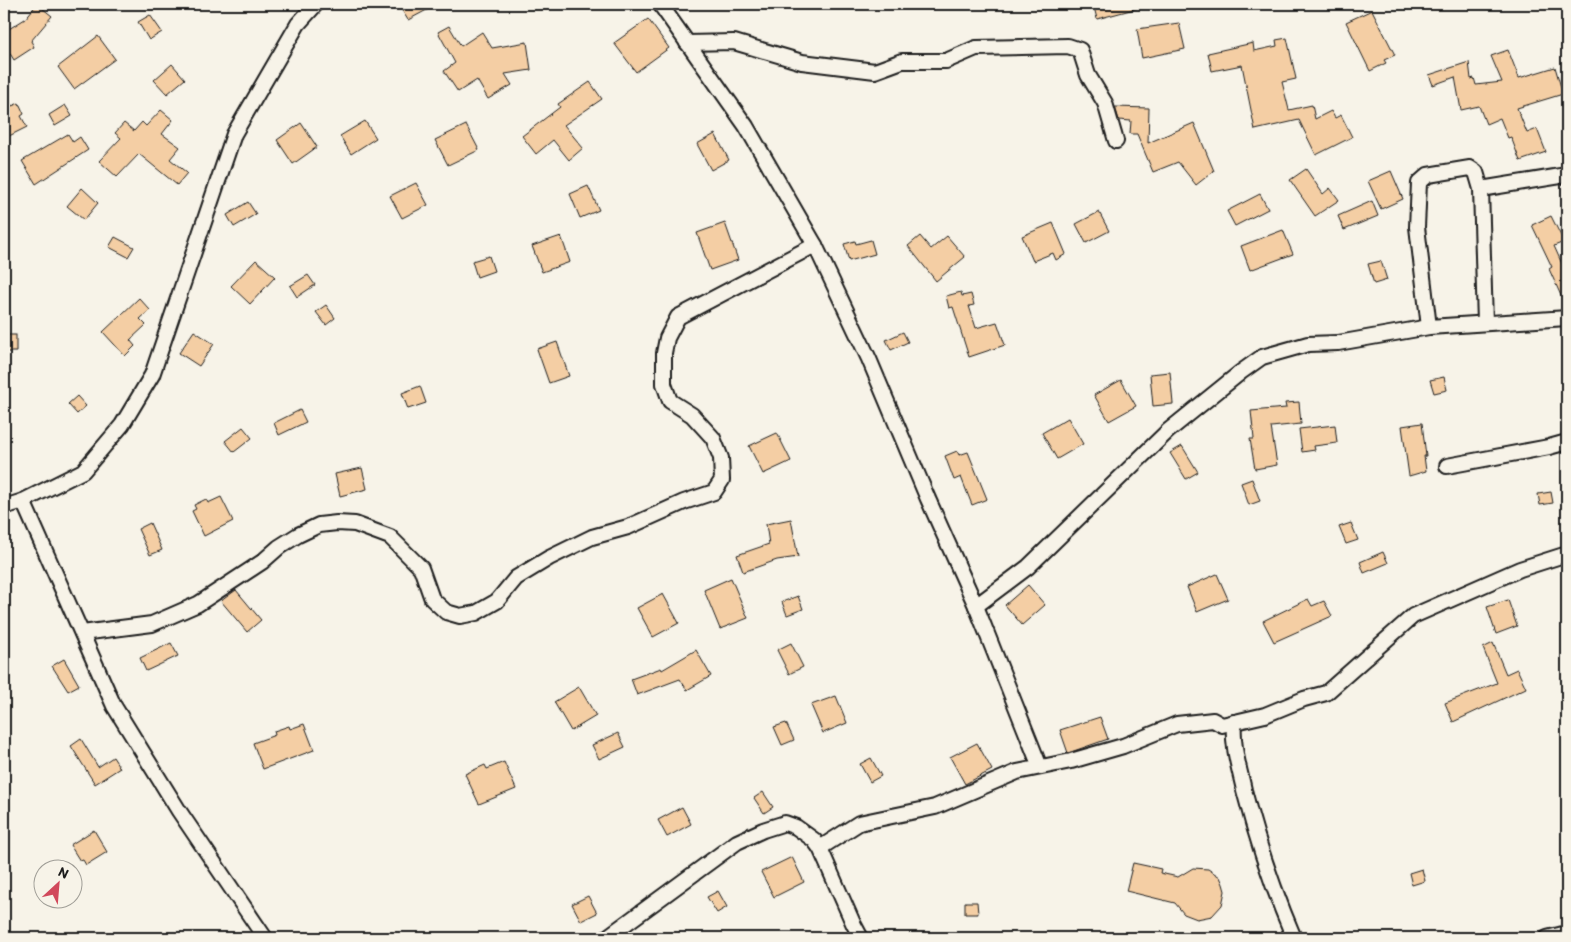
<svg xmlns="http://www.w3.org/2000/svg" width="1571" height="942" viewBox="0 0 1571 942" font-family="Itim,sans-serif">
<rect width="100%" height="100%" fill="#f7f3e8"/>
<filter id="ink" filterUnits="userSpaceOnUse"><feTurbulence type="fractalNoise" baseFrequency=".02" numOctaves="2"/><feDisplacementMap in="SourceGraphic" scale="10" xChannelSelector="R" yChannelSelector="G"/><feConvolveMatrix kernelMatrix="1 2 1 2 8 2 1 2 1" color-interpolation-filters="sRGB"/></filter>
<g filter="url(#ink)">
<g fill="#f4cea4" stroke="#1c1c1c">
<polygon points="37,4 52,16 31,41 34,47 14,60 4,44 4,32 25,19"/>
<polygon points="398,4 438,4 408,20"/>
<polygon points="1106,4 1137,4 1138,8 1097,19 1094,7"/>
<polygon points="1372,10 1395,55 1384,60 1386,63 1370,71 1346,22"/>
<polygon points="150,15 162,32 149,40 138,22"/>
<polygon points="648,19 669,48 636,72 614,43"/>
<polygon points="1179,23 1185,49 1142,58 1137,29"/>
<polygon points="449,26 461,46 482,32 492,48 527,42 531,70 505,74 512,85 488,99 477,80 458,92 444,71 455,63 438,32"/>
<polygon points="98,36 115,59 74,89 58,67"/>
<polygon points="1287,38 1296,79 1282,82 1289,110 1312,105 1315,119 1331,111 1335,118 1341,115 1352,137 1316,155 1299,120 1255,130 1242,65 1212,71 1208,53 1253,43 1254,51 1277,46 1276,40"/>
<polygon points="1508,50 1519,78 1555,67 1563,94 1517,108 1527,133 1537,129 1546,152 1520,161 1511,137 1508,138 1500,118 1486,124 1479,106 1461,110 1455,77 1433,85 1429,75 1469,62 1471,79 1474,78 1476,85 1502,82 1491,56"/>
<polygon points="172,64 185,79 167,94 154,80"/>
<polygon points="590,82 602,99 564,125 583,148 569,160 553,140 536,154 522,136 560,107 558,104"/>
<polygon points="4,92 12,106 19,103 24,114 21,116 27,127 7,137 4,131"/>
<polygon points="65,105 72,116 55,126 49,115"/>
<polygon points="1115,107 1149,108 1148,143 1194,123 1214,171 1196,185 1178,162 1153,172 1137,134 1130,134 1131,121 1119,120"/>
<polygon points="161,110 173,120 162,134 180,147 170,159 187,173 177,185 139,154 117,177 99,161 121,138 115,133 124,123 134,131 142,122 146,126"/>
<polygon points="365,121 376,138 351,154 340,136"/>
<polygon points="301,123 317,147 293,164 277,140"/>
<polygon points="466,125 479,150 448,165 435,140"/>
<polygon points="68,134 73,142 80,137 88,150 36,184 22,161"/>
<polygon points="715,134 729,160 711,170 697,144"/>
<polygon points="1306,169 1323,194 1330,188 1339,200 1315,216 1290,180"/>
<polygon points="1391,171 1403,199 1381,209 1368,181"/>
<polygon points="416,183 428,205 402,218 390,196"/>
<polygon points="588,186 599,210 580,218 570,194"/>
<polygon points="82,188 98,203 84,220 67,206"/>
<polygon points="1260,194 1268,209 1235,226 1227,211"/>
<polygon points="1372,201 1378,216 1344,230 1338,216"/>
<polygon points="248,202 256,214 234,227 227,215"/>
<polygon points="1099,212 1109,231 1086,243 1076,224"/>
<polygon points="1551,216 1564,242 1554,246 1567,275 1567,309 1549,269 1552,267 1532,225"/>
<polygon points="725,223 738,260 710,270 697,233"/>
<polygon points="1053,223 1066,254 1056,260 1053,253 1033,261 1022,236"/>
<polygon points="1283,230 1293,254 1250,270 1241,246"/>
<polygon points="561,236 570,262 542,272 532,246"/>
<polygon points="920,236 931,249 947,236 965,257 936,281 908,246"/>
<polygon points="115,237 134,247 128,257 109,247"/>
<polygon points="871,240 875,254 849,261 844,244 855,241 856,244"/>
<polygon points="489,256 494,271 477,277 472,261"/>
<polygon points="256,260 275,277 250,304 231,286"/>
<polygon points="1381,261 1387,280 1374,284 1368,264"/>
<polygon points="308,275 315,285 297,297 290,286"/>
<polygon points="961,292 962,296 971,294 974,305 969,306 976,328 997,322 1005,345 969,357 953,307 949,308 946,296"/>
<polygon points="139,298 150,310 140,319 146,325 130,340 135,346 125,356 103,332"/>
<polygon points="326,305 335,318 326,325 316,312"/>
<polygon points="194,331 214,344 199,366 179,353"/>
<polygon points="903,332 908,342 891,350 886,340"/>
<rect x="4" y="335" width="12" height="17"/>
<polygon points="557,342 569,376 549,383 537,349"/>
<polygon points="1170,372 1173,404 1153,406 1150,374"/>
<polygon points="1444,377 1447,390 1434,393 1430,380"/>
<polygon points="1121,380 1136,406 1109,421 1094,395"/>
<polygon points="420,386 426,403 408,409 402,393"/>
<polygon points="77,396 86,406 77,414 68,404"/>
<polygon points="1299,402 1301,424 1271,427 1277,465 1255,469 1250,439 1254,439 1251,411 1286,408 1285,403"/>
<polygon points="300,410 306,422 279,435 274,423"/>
<polygon points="1068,418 1083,444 1057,459 1042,433"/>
<polygon points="1422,423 1426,456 1424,456 1426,471 1409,476 1402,426"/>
<polygon points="1335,425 1337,443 1314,446 1315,450 1302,452 1299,429"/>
<polygon points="243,427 252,438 234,452 225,441"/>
<polygon points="777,433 791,461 763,474 749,446"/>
<polygon points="1182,446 1198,472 1186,479 1170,453"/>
<polygon points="957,451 959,455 968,452 987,499 972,505 961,477 954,480 945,456"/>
<polygon points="362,468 367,489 340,496 335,474"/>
<polygon points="1252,479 1260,501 1249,505 1241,483"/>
<polygon points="1551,492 1553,503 1540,505 1538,494"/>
<polygon points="221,497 233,521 204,536 192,511 196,509 194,505 206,499 208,503"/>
<polygon points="791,519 798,557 777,560 743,572 737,555 769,544 766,524"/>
<polygon points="150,523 162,550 150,555 138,529"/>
<polygon points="1351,523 1358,540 1346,544 1339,527"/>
<polygon points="1383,552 1388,563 1364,573 1360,562"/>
<polygon points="1217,574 1228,599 1197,612 1187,587"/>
<polygon points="731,578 748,618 720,629 704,590"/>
<polygon points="1028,585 1045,605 1022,625 1005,605"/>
<polygon points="236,590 261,620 247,632 221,601"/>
<polygon points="663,594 679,623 653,637 637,608"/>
<polygon points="798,596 803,609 787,615 782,602"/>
<polygon points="1308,599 1312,606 1324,601 1332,616 1274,642 1263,621"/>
<polygon points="1508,600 1517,626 1496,634 1487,607"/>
<polygon points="171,643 178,656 146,671 140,658"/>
<polygon points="791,643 803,667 789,674 777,650"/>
<polygon points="1493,643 1506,674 1517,669 1526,688 1453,722 1445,703 1497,683 1483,648"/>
<polygon points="696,650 711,676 687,690 680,679 637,695 631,679 661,668 662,670"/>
<polygon points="64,659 79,685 68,691 52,666"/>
<polygon points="579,687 596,716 571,731 554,702"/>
<polygon points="836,696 847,723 823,733 811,705"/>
<polygon points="1100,717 1108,739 1068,753 1060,730"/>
<polygon points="786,723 794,740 782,745 774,727"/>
<polygon points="304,724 314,750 263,769 253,743 275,735 274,731 289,726 290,729"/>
<polygon points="618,733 625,747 599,759 592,745"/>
<polygon points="81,739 98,767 113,757 120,768 95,784 71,746"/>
<polygon points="977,743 992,770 965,784 950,757"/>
<polygon points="871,758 881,776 870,782 860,764"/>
<polygon points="504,762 516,789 479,804 465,774 485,765 487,769"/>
<polygon points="763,792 773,807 764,813 754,798"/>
<polygon points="682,807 691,824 667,837 658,820"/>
<polygon points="94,830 107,852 86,865 83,860 80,861 70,845"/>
<polygon points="792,857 804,882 774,897 761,872"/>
<polygon points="1133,863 1161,869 1160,873 1178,877 1193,868 1208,869 1220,877 1223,884 1225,891 1222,905 1212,916 1197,919 1184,914 1175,903 1126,891"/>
<polygon points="1422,869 1425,881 1412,885 1409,873"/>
<polygon points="718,891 727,907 717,913 707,897"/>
<polygon points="588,896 597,913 581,921 572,904"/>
<polygon points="965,902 977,902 978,914 965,914"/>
</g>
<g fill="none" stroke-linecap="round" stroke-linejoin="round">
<defs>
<g id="minor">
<polyline points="660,4 746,126 815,245 869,359 928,499 976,606 1040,767"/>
<polyline points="687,43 734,42 802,62 875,71 902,61 946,61 976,48 1068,46 1080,50 1088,75 1105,103 1116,141"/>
<polyline points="1481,189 1567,175"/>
<polyline points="1429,327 1417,227 1419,183 1428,175 1470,168 1476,172 1481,189 1485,323"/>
<polyline points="1447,466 1549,447 1567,442"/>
<polyline points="23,501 114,706 179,811 265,938"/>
<polyline points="4,507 23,501 83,471 122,425 152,375 234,134 298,24 316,4"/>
<polyline points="976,606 1028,567 1168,431 1241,372 1262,357 1308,344 1338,343 1429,327 1567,318"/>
<polyline points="82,633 152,624 198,604 262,562 279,547 298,535 319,525 337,523 355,524 390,537 421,568 432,599 446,612 460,616 476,613 497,601 516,578 549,558 592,537 628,527 684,502 714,492 722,480 721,458 713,438 692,415 670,401 664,384 664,353 667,338 678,317 815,245"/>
<path d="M 1234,722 C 1232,746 1239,767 1244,790 C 1257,841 1273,889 1294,938"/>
<polyline points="820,848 853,923 861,938"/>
<polyline points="606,938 737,842 763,830 785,823 796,827 814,840 820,848 859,823 935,807 1017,772 1071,761 1123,746 1177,724 1213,720 1222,725 1265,715 1304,699 1326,693 1413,616 1520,569 1567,554"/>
<polyline points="1547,938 1567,933"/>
</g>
</defs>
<use href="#minor" stroke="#1c1c1c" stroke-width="18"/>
<use href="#minor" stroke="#f7f3e8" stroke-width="14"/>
</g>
</g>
<rect width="1571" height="942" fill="none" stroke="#f7f3e8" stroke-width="20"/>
<rect x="10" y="10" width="1551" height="922" fill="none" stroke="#1c1c1c" stroke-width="2" filter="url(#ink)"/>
<g transform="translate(58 884) rotate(26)"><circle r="24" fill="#f7f3e8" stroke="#9f9d96"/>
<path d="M0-4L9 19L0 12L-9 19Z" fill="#d1495b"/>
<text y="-8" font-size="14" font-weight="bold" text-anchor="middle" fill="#1c1c1c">N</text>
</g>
</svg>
